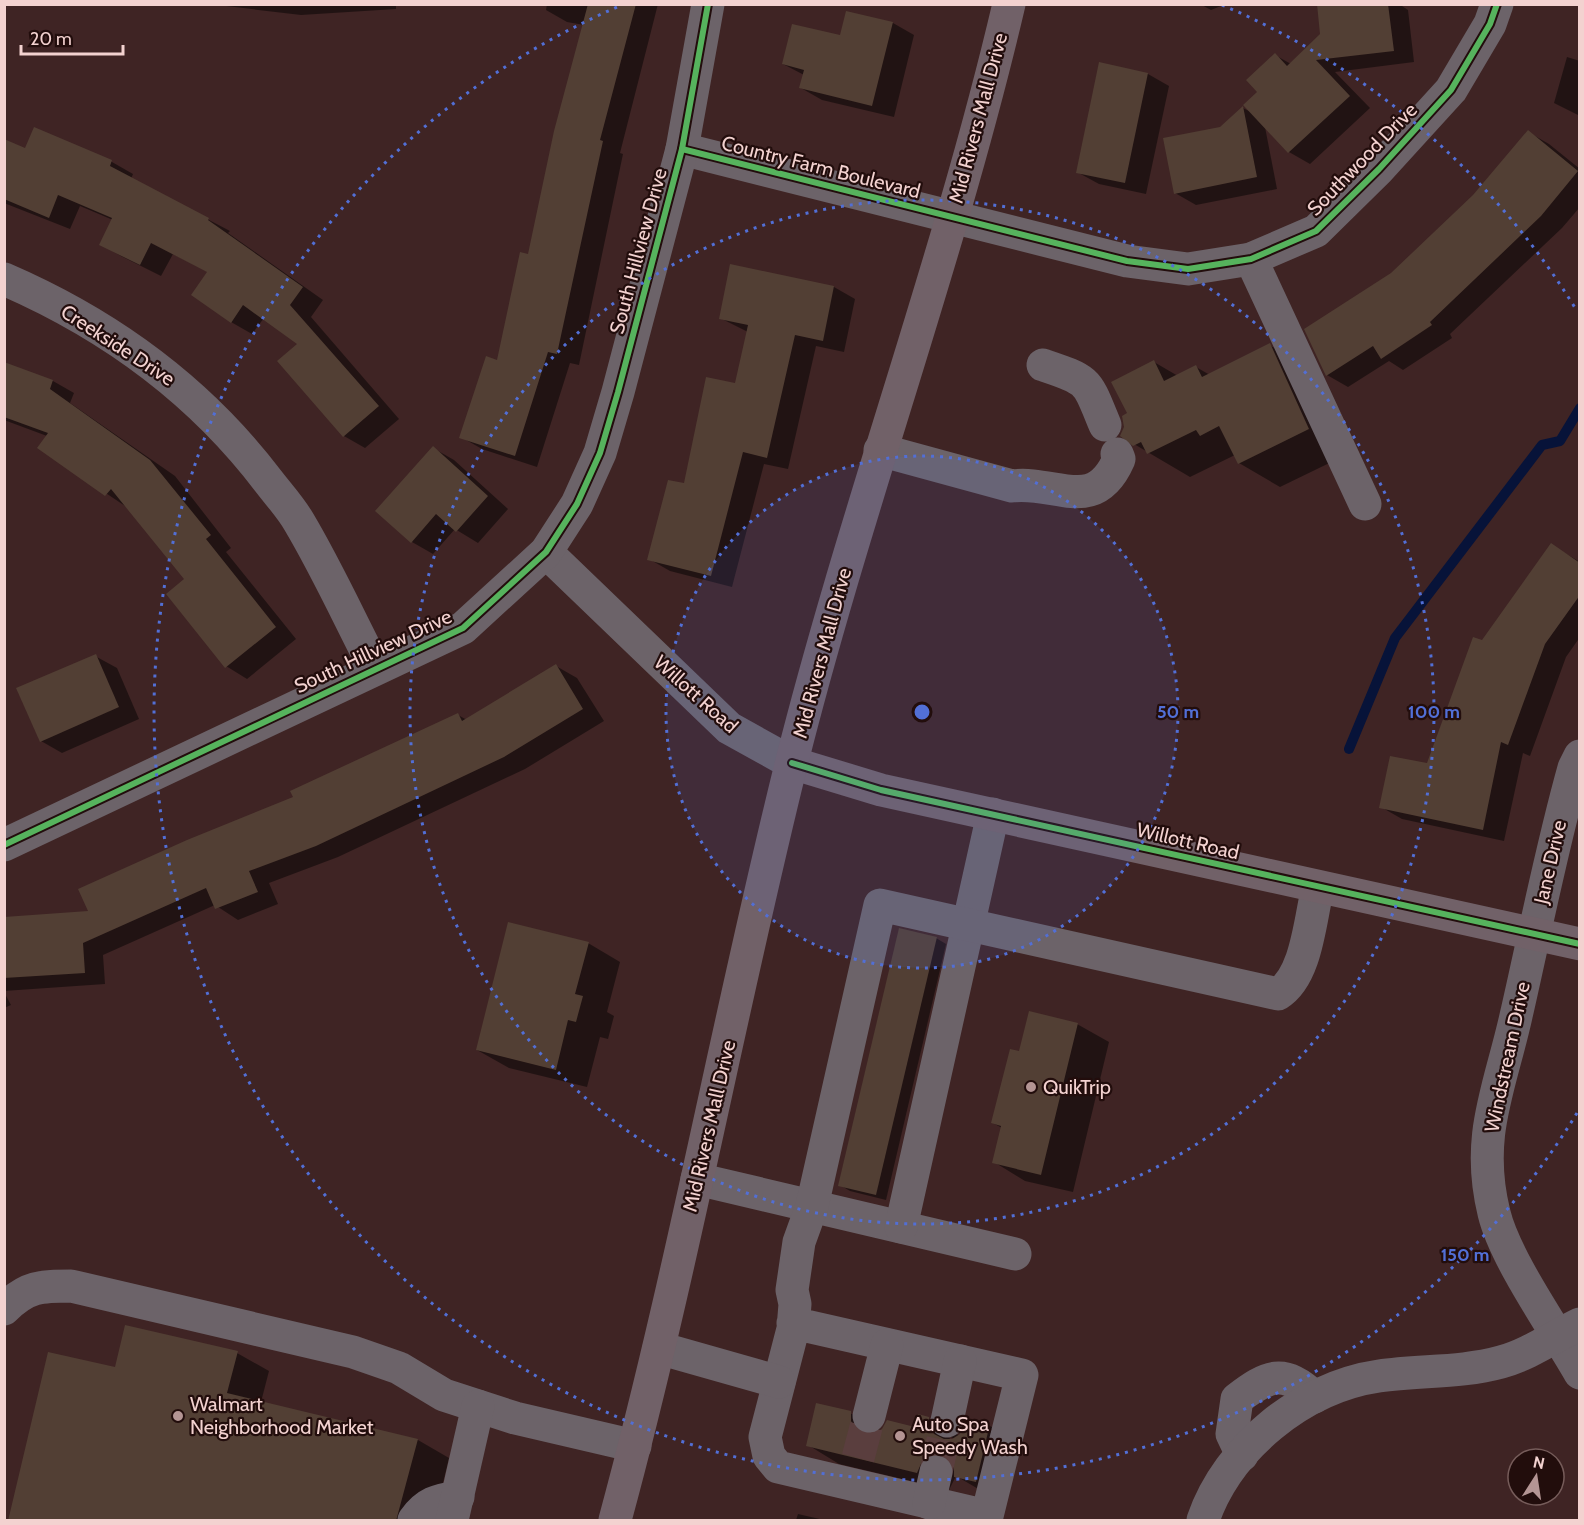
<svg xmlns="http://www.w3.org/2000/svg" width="1584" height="1525" viewBox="0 0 1584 1525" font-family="Cabin,sans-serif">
<rect width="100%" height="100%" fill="#3f2424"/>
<g fill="#0007" fill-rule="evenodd">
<polygon points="209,4 396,4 396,9 301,15"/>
<polygon points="547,4 658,4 620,153 623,154 579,365 570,363 537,467 482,449 461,437 499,362 529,256 584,25 567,22 546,10"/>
<polygon points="1200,4 1226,4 1211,10"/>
<polygon points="1324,4 1399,4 1408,10 1414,62 1335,72 1370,108 1310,164 1289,152 1265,127 1277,189 1196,205 1175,193 1221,128 1243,108 1249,111 1275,55 1291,64 1322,35"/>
<polygon points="893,23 914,35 894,117 822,100 801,88 804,75 783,64 841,37"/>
<polygon points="1567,57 1580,61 1580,116 1554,103"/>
<polygon points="1100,64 1148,74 1169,86 1146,194 1099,184 1077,172"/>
<polygon points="35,129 112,162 133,174 131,179 230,231 228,233 323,300 311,317 399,419 365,448 344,436 300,344 264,318 252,334 231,322 208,272 173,254 161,276 121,256 100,244 113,220 80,206 70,229 4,203 4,140 26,150"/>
<polygon points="1528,132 1549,144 1580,169 1580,207 1562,228 1450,334 1452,338 1403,370 1389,361 1348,387 1327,375 1306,330 1392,274 1474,196"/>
<polygon points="731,266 834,287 855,299 844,352 816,346 788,469 764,464 732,587 670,571 649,559 737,385 748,332 720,318"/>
<polygon points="1269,345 1311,369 1350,453 1280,487 1239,463 1235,455 1190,477 1134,444 1129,414 1154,362 1178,376 1196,367 1210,375"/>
<polygon points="4,363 53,381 74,393 70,403 175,476 231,548 226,552 296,639 247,679 226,666 186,580 128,508 39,448 47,436 4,420"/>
<polygon points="433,448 454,460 508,509 478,543 455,529 433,554 412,542"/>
<polygon points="1551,545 1580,562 1580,637 1566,657 1530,756 1523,753 1504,841 1402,819 1381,807 1428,765 1483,642"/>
<polygon points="95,656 117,668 139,719 62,753 41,741"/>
<polygon points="556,666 577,678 604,721 525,769 338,857 269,883 278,904 238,920 215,905 103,955 105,984 4,991 4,918 90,913 295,798 458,715 467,720"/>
<polygon points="936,938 946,944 886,1200 850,1191 840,1185"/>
<polygon points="588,943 620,962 607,1012 614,1016 608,1039 600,1037 587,1087 509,1068 477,1050"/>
<polygon points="4,992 11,1005 4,1008"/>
<polygon points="1077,1024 1109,1042 1073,1192 1025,1181 994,1162 1002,1128 993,1123 1020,1053"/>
<polygon points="237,1353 269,1371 261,1402 418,1440 449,1458 434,1520 9,1520 116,1368"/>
<path d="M 850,1413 L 883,1431 L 916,1429 L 928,1418 L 960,1436 L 968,1420 L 990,1426 L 1022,1444 L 987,1494 L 956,1476 L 949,1490 L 839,1464 L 808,1445 ZM 948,1435 L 957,1441 L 951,1441 Z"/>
<polygon points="798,1514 824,1520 796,1520"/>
</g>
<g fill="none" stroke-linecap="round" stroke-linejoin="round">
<polyline stroke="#071339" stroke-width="10" points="1349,749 1395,638 1542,445 1560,441 1580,408"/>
</g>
<g fill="#523f34">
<polygon points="588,4 636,4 600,140 603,141 557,354 548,352 515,456 459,438 486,356 497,360 520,252 528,254 554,131"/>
<polygon points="1317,4 1388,4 1394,51 1316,60 1350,96 1288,153 1243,105 1257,92 1246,80 1275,53 1287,66 1320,34"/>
<polygon points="846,11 893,22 872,106 799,88 804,70 782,64 792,24 840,35"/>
<polygon points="1099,62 1148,73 1125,183 1076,173"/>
<polygon points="1243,106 1257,177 1174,194 1163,138 1220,127"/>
<polygon points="34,127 112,160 110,166 209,218 208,220 303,287 290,305 379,406 343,437 277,361 297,344 243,305 231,323 191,295 207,272 151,243 140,265 99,245 112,218 58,195 49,218 4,199 4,139 25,148"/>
<polygon points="1528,130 1578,171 1541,216 1430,322 1432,325 1381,359 1373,346 1326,376 1304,329 1391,273 1473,195"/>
<polygon points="730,264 834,286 823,341 795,335 767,458 743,452 711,576 647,560 668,480 684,483 706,377 735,383 748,325 719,319"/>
<polygon points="1270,343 1309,429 1238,464 1219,426 1200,436 1196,430 1147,454 1141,442 1133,446 1120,436 1124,427 1122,416 1127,413 1111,382 1154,360 1164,381 1196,365 1202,377"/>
<polygon points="4,362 53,380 50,389 150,460 211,535 206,539 276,627 225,668 166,594 184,579 111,489 105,496 37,448 48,433 4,417"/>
<polygon points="433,446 488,496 456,532 436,514 411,543 375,511"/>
<polygon points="1551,543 1580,563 1580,595 1545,644 1508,745 1501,742 1483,830 1379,808 1390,756 1427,763 1473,637 1482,640"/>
<polygon points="96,654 119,707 40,742 16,688"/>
<polygon points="556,664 583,709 504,757 316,846 249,871 258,892 215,909 206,888 83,943 85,973 4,978 4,917 88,911 78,889 187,840 293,797 290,791 458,713 462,721"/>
<polygon points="508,922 589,942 575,994 583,996 576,1022 568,1020 556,1070 476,1050"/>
<polygon points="899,928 937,937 876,1195 838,1186"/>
<polygon points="1029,1011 1078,1023 1041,1175 992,1163 1001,1126 991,1123 1010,1049 1019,1051"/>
<polygon points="125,1325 238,1351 227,1393 418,1439 396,1521 8,1521 48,1352 115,1367"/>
<polygon points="816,1403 851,1411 851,1421 856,1429 865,1434 874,1434 882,1429 887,1420 915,1427 918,1414 929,1417 929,1426 934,1434 944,1439 952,1439 960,1434 967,1419 990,1424 976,1482 954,1477 954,1466 948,1458 940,1454 930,1454 923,1459 917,1473 806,1446"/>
</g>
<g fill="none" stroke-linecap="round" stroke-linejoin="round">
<g stroke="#5a3e3e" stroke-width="33" stroke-dasharray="33 16" stroke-linecap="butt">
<polyline points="858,1458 869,1416"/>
<polyline points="936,1472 947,1421"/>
</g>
<g stroke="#6c6369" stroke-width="33">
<polyline points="682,149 1127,261 1188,269 1251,259 1316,231 1379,169 1451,90 1490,24 1497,4"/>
<polyline points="1251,259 1365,504"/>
<path d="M 4,279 C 108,324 200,391 269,482 C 279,495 291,508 299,522 C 327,569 350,620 375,668"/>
<path d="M 1043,365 C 1090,381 1086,379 1105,425"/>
<path d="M 880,450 L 1012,486 C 1056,480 1094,516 1119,459 L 1117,454"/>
<polyline points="546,552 729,728 792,763"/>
<path d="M 1580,756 L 1574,768 C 1551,850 1535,933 1516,1016 C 1500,1088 1475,1136 1494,1213 C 1505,1259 1555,1329 1580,1373"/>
<polyline points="4,845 463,628 546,552 577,504 600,453 618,392 682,149 708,4"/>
<polyline points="697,1179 1015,1254"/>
<polyline points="901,1227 993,814"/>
<path d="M 4,1309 C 27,1286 41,1286 71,1286 L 353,1352 L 399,1368 L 444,1395 L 515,1418 L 635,1446"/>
<path d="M 793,1323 L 1022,1375 L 987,1516 L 778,1467 L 769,1456 L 765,1437 L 793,1329 L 795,1304 L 792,1290 L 799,1242 L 812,1206 L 880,905 L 1278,994 C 1307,976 1310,919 1318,887"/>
<polyline points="659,1348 779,1382"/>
<polyline points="869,1416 887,1345"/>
<polyline points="947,1421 960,1361"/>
<path d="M 1242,1455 L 1232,1434 L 1237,1399 C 1267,1376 1284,1367 1314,1397"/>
<polyline points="929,1503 936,1472"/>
<path d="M 414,1520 C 426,1503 437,1500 458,1497"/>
<polyline points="452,1520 478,1406"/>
<path d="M 1203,1520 C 1228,1447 1303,1387 1379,1376 C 1420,1370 1461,1373 1501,1362 C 1528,1355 1555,1336 1580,1324"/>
</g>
<g stroke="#716168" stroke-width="33">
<polyline points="792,763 881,790 1580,944"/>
<path d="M 615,1520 C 683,1270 729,1013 792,761 C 856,507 949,260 1009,4"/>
</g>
<defs>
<g id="cycleway">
<polyline points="682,149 1127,261 1188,269 1251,259 1316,231 1379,169 1451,90 1490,24 1497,4"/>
<polyline points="792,763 881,790 1580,944"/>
<polyline points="4,845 463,628 546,552 577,504 600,453 618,392 682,149 708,4"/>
</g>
</defs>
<use href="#cycleway" stroke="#220d0c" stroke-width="10"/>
<use href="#cycleway" stroke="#56b35d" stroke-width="6"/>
</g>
<circle cx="922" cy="712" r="256" fill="#526fd6" fill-opacity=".12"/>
<g fill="none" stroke="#526fd6" stroke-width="3" stroke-dasharray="3 6">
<circle cx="922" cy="712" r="256"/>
<circle cx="922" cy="712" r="512"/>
<path d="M1577 1113A768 768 0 1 1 622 5M1222 5A768 768 0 0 1 1577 311"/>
</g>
<g fill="#b49594" stroke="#220d0c" stroke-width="2">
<circle cx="1031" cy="1087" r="6"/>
<circle cx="178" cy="1416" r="6"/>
<circle cx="900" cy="1436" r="6"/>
</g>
<g text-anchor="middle" stroke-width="4.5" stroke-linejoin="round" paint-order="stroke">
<g font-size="20" fill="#f3d2d0" stroke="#220d0c">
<text transform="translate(978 118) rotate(-75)" y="7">Mid Rivers Mall Drive</text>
<text transform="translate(1362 159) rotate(-46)" y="7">Southwood Drive</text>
<text transform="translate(821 167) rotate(14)" y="7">Country Farm Boulevard</text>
<text transform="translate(638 251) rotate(-75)" y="7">South Hillview Drive</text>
<text transform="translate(118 345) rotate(33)" y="7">Creekside Drive</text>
<text transform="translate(373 651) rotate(-25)" y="7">South Hillview Drive</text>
<text transform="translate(822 653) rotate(-75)" y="7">Mid Rivers Mall Drive</text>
<text transform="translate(696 694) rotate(42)" y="7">Willott Road</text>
<text transform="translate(1188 841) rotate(13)" y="7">Willott Road</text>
<text transform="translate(1550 862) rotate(-77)" y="7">Jane Drive</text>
<text transform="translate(1507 1057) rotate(-78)" y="7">Windstream Drive</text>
<text transform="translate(709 1126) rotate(-77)" y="7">Mid Rivers Mall Drive</text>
</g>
<g font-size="20" fill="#f3d2d0" stroke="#220d0c" text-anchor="start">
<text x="1043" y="1094">QuikTrip</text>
<text x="190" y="1411">Walmart<tspan x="190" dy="23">Neighborhood Market</tspan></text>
<text x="912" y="1431">Auto Spa<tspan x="912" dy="23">Speedy Wash</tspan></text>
</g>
</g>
<circle cx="922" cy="712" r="9" fill="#526fd6" stroke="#220d0c" stroke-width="3"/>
<g font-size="18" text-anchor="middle" font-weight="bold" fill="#526fd6" stroke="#220d0c" stroke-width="4.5" stroke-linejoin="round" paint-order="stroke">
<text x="1178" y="718">50 m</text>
<text x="1434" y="718">100 m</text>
<text x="1465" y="1261">150 m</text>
</g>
<rect width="1584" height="1525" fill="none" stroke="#f3d2d0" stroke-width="12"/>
<g transform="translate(1536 1477) rotate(12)"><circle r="28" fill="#220d0c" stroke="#765c5a" stroke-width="1.5"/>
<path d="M0-4.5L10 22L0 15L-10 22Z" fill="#b49594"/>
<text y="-9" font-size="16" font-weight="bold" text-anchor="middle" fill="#f3d2d0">N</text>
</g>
<path d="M21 45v9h102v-9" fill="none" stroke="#f3d2d0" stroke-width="3"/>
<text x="30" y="45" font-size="18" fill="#f3d2d0" stroke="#220d0c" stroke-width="4.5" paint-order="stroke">20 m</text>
</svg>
